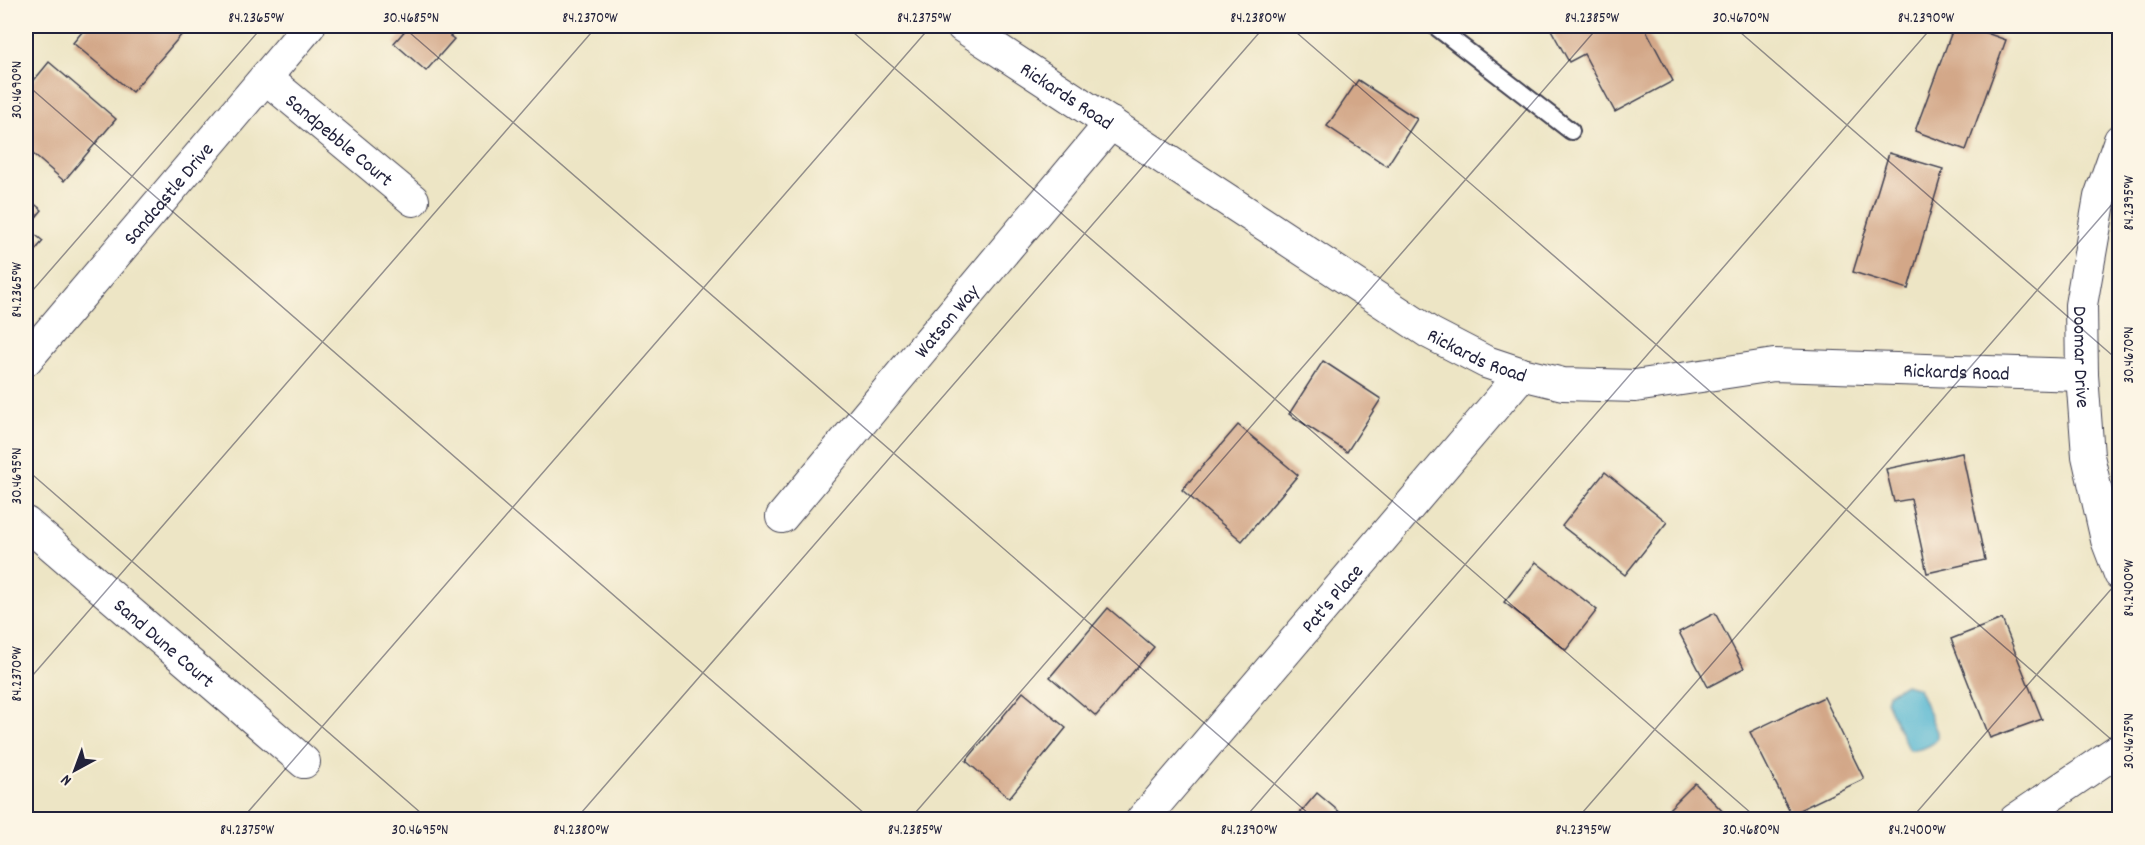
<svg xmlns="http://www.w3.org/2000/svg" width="2145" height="845" viewBox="0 0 2145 845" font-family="Dekko,sans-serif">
<rect width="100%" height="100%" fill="#fcf5e5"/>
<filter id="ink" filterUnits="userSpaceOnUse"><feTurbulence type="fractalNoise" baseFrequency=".0167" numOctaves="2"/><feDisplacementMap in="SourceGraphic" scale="12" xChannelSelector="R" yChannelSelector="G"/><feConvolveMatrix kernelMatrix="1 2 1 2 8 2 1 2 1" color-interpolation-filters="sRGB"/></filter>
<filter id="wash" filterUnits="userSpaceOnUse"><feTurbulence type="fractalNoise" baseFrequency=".008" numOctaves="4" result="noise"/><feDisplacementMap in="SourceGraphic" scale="24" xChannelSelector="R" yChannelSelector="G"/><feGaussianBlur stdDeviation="1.35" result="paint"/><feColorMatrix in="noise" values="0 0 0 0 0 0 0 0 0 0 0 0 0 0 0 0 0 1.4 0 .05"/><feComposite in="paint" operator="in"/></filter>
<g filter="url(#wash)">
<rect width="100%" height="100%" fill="#ede5c5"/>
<path fill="#52b6d1" stroke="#3a6c86" stroke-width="1.5" d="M 1905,684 L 1918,688 L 1937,732 L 1937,739 C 1932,746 1919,751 1909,750 L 1906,745 L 1886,701 L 1888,694 Z"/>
<g id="blocks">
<g fill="#d3a788">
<polygon points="87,26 189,26 132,92 73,43"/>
<polygon points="409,26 458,26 450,36 454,39 426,71 394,43"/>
<polygon points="1549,26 1625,26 1626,28 1632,26 1644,26 1673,81 1615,112 1584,54 1569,62"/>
<polygon points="1954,26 1967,26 2006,40 1966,150 1915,131"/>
<polygon points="49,62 116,119 64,181 26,148 26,90"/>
<polygon points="1358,80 1417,119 1387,166 1327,126"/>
<polygon points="1889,153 1943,169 1908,289 1853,272"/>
<polygon points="26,197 42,210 27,228 43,241 26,261"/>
<polygon points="1323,361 1381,399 1347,452 1289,414"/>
<polygon points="1238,425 1298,475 1242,541 1182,490"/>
<polygon points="1962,453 1985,560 1927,573 1911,499 1894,502 1886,469"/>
<polygon points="1605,472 1667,522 1625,575 1562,526"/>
<polygon points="1536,562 1597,610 1566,650 1504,602"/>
<polygon points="1108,608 1154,647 1096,716 1050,677"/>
<polygon points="1715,613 1744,668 1708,687 1679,632"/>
<polygon points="2002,619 2042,719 1990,738 1951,639"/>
<polygon points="1023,692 1066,728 1009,798 966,761"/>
<polygon points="1824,697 1864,779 1791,814 1750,732"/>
<polygon points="1695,783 1731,820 1666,820 1672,814 1668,810"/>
<polygon points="1317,793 1349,820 1294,820"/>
</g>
</g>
</g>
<g filter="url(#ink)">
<use href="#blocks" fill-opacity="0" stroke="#403f50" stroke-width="1.5"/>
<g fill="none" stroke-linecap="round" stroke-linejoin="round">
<defs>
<polyline id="lane" points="1435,26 1571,131"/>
<g id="street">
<path id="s1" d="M 962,26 L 1430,333 L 1486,362 L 1522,374 L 1563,384 L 1635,386 L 1774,365 L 2082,375"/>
<path id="s2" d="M 266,78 L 413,200"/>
<path id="s3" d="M 2120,140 L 2100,197 L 2081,305 L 2082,375 L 2088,456 L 2107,540 L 2120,574"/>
<path id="s4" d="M 26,360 L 309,26"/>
<path id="s5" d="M 782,517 L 1111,123"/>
<path id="s6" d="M 26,523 L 304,762"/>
<path id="s7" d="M 1142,820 L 1522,374"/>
<polyline points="2015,820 2120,749"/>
</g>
</defs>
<use href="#lane" stroke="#403f50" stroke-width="20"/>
<use href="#street" stroke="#403f50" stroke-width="34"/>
<use href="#lane" stroke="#fff" stroke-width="16"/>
<use href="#street" stroke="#fff" stroke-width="32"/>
</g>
</g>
<path fill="none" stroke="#22223b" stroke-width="1.5" stroke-opacity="0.45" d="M 402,26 L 1316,820M 846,26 L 1759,820M 1289,26 L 2120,747M 1733,26 L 2120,362M 26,84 L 872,820M 26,298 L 263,26M 26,469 L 429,820M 26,683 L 597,26M 241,820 L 931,26M 575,820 L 1265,26M 909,820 L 1599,26M 1243,820 L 1933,26M 1576,820 L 2120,195M 1910,820 L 2120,579"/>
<g text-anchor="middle" stroke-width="6" stroke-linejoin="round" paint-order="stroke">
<g font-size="20" fill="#22223b" stroke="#fcf5e5">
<text dy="7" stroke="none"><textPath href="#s1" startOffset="126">Rickards Road</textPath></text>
<text dy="7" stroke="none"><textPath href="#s2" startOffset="96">Sandpebble Court</textPath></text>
<text dy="7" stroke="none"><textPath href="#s4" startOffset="219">Sandcastle Drive</textPath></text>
<text dy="7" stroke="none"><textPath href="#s5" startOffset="256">Watson Way</textPath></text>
<text dy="7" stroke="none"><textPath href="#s1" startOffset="612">Rickards Road</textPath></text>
<text dy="7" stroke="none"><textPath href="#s3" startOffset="222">Doomar Drive</textPath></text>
<text dy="7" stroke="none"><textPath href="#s1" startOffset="1098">Rickards Road</textPath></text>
<text dy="7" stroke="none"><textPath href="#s7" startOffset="292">Pat's Place</textPath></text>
<text dy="7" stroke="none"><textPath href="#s6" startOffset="183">Sand Dune Court</textPath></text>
</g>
</g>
<rect width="2145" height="845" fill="none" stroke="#fcf5e5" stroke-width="66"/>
<g transform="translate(75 770) rotate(221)" stroke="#fcf5e5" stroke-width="4.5" paint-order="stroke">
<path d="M0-4.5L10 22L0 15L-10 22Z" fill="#22223b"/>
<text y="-9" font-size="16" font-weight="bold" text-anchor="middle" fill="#22223b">N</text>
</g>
<rect x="33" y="33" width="2079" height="779" fill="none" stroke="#22223b" stroke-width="2"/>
<g font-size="15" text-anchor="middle" fill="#22223b">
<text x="256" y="22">84.2365°W</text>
<text x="411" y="22">30.4685°N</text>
<text x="590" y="22">84.2370°W</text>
<text x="924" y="22">84.2375°W</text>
<text x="1258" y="22">84.2380°W</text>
<text x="1592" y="22">84.2385°W</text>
<text x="1741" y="22">30.4670°N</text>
<text x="1926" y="22">84.2390°W</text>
<text transform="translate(16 90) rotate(-90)" y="5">30.4690°N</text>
<text transform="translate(2128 203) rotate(-90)" y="5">84.2395°W</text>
<text transform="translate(16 290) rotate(-90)" y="5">84.2365°W</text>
<text transform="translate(2128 355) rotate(-90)" y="5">30.4670°N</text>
<text transform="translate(16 476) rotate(-90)" y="5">30.4695°N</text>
<text transform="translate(2128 588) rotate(-90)" y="5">84.2400°W</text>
<text transform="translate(16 674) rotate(-90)" y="5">84.2370°W</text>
<text transform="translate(2128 741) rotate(-90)" y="5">30.4675°N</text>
<text x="247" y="834">84.2375°W</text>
<text x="420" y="834">30.4695°N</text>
<text x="581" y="834">84.2380°W</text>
<text x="915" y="834">84.2385°W</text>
<text x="1249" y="834">84.2390°W</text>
<text x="1583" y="834">84.2395°W</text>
<text x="1751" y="834">30.4680°N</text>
<text x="1917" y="834">84.2400°W</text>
</g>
</svg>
